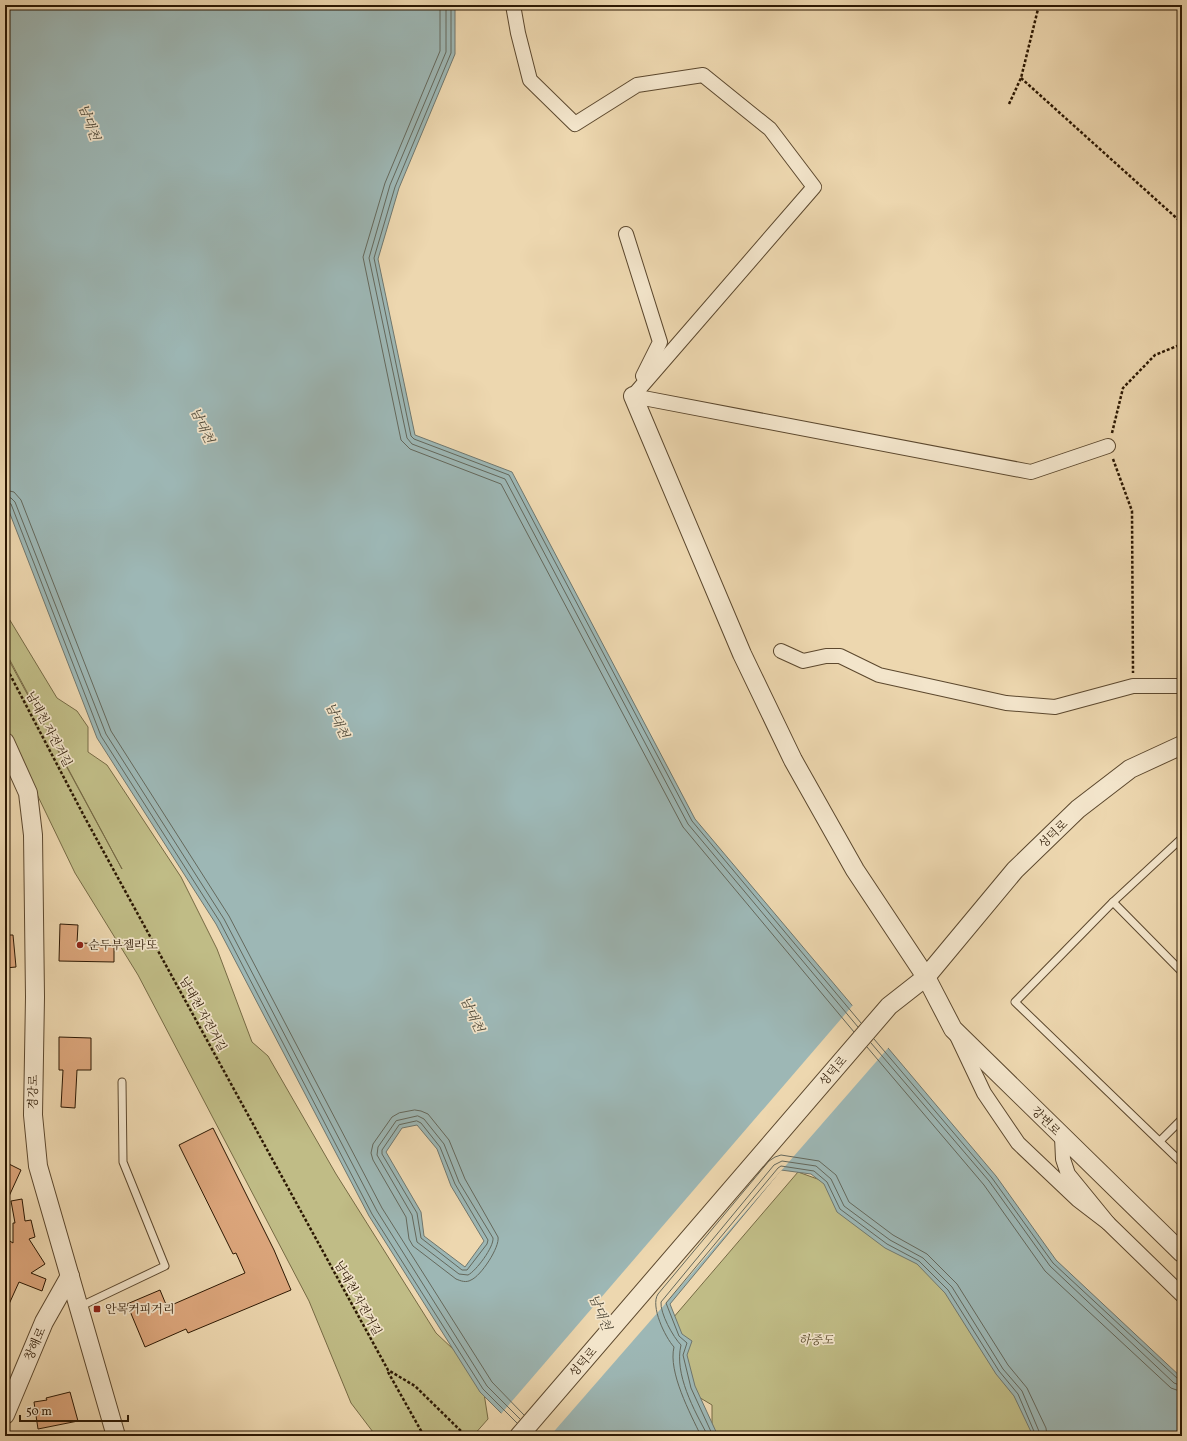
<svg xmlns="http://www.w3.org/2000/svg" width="1187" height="1441" viewBox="0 0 1187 1441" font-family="Vollkorn,'Noto Serif KR',serif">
<rect width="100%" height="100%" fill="#edd7af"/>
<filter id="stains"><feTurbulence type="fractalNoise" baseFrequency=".005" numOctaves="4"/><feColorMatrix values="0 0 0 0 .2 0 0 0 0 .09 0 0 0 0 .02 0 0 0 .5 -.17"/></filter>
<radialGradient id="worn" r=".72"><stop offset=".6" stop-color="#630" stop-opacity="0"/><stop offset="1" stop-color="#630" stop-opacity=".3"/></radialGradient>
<g fill="#c0bc86" stroke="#766a44">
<polygon points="5,612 57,698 77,711 88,727 88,752 107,765 181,877 217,949 252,1042 268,1056 336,1174 436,1333 471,1366 483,1387 488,1419 473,1436 376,1436 351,1403 309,1301 138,975 75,873 5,728 5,653 122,869 5,651"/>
<polygon points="798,1172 837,1186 902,1230 1048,1436 717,1436 712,1424 712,1405 677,1384 661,1332"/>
</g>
<path fill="#9db7b5" stroke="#70776e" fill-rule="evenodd" d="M 5,5 L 455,5 L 455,54 L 399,188 L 378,259 L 415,435 L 512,472 L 695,819 L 996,1176 L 1056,1260 L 1182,1378 L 1182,1436 L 1033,1436 L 1014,1396 L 996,1374 L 945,1293 L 917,1264 L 885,1248 L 837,1212 L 824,1184 L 811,1174 L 781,1170 L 670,1304 L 682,1334 L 692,1341 L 687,1355 L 695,1386 L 718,1436 L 524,1436 L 480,1392 L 369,1216 L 216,924 L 97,738 L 5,501 ZM 417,1125 L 437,1149 L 451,1186 L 484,1241 L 465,1267 L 424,1236 L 421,1212 L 386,1152 L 402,1128 Z"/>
<polygon fill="#edd7af" points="853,1005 889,1047 550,1436 521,1436 500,1415"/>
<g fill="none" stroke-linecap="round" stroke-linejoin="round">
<g stroke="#64685c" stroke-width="1">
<polyline points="440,5 440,51 385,183 363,257 401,440 410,449 501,484 683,827 854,1032"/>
<polyline points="446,5 446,52 390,185 369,258 407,438 412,444 505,479 688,824 858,1027"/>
<polyline points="451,5 451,53 395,187 374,258 411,436 414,439 509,475 692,821 861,1023"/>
<polyline points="5,490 14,492 21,500 111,731 229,916 382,1208 492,1382 524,1415"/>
<polyline points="5,496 11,498 15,502 106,734 224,919 377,1211 487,1386 520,1419"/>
<polyline points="5,501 11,504 101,736 220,922 372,1214 483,1389 517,1423"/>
<polyline points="874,1039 992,1178 1053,1263 1178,1379 1182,1380"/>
<polyline points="871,1043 989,1181 1050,1266 1174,1383 1182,1386"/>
<polyline points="867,1047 984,1185 1045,1271 1171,1388 1182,1392"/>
<path d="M 415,1110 L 421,1111 L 428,1114 L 449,1140 L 465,1179 L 498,1237 C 500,1247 481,1276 471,1280 C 466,1283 461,1281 456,1279 L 413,1246 L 409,1239 L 406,1217 L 373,1160 L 371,1153 L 373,1144 L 392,1117 L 399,1113 Z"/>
<path d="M 418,1116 L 424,1119 L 444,1144 L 459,1182 L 493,1238 C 494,1247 476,1271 468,1275 L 459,1274 L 417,1242 L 412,1215 L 377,1155 L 378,1147 L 396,1121 Z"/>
<polygon points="417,1121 421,1123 440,1147 455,1184 488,1240 487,1244 467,1270 462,1270 421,1238 417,1213 382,1154 382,1150 399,1125"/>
<path d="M 701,1436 C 690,1413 668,1372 674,1347 C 665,1337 650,1306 658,1294 L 769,1161 L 775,1157 L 781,1155 L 819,1161 L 836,1175 L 849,1202 L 893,1235 L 927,1254 L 957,1284 L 1008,1365 L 1027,1388 L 1046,1428 L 1047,1436"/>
<path d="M 708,1436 C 694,1410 674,1374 681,1345 C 673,1337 660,1313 661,1302 L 774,1165 L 782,1161 L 816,1166 L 831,1179 L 844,1206 L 890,1240 L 923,1258 L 952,1287 L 1003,1369 L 1022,1391 L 1041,1436"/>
<polyline points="713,1436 691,1388 683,1355 687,1343 679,1336 666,1303 778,1168 781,1166 814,1171 827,1182 840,1209 887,1244 919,1261 948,1290 999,1371 1018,1394 1036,1436"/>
</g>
</g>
<g fill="#dda77d" stroke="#2c1803">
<polygon points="60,924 78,925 77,943 114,944 114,962 59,961"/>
<polygon points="5,935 13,935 16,967 5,968"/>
<polygon points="59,1037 91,1038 91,1070 77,1070 75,1108 61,1107 63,1070 59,1070"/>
<polygon points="213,1128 274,1250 291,1290 188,1333 186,1329 145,1347 127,1304 160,1290 167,1307 245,1273 236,1253 233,1254 179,1145"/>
<polygon points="5,1162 21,1170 5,1205"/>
<polygon points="22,1199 25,1221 31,1220 35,1237 29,1239 45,1264 31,1273 46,1279 42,1291 19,1282 5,1313 5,1238 13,1243 13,1223 15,1223 11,1201"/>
<polygon points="70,1392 78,1421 38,1429 34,1402 47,1400 46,1398"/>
</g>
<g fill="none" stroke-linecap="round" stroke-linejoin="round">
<defs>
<g id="service">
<polyline points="1182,838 1113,902 1015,1002 1182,1163"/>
<polyline points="1113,902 1182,972"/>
<polyline points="1160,1141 1182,1119"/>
<polyline points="79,1307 165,1266 123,1162 122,1082"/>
</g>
<g id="minor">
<polyline points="513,5 518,33 530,80 575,124 637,85 703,75 770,129 814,187 633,396"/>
<polyline points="626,234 660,342 643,376"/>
<polyline points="633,396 1031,472 1108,446"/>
<polyline points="781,651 803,661 826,656 840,656 879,675 1006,703 1055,707 1133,686 1182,686"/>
<polyline points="957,1036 984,1093 1018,1143 1078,1200 1108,1223 1068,1174 1063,1159 1062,1137"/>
<polyline points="1108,1223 1182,1295"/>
</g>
<g id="tertiary">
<polyline points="633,396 742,654 793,760 855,870 926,977 953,1029 1182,1253"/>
<polyline points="5,742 28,793 33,835 35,997 33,1115 38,1166 116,1436"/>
<polyline points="5,1415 44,1322 70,1276"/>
<polyline points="519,1436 889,1006 926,977 1015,870 1078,809 1130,769 1182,745"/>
</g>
</defs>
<use href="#service" stroke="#5c482e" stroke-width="9"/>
<use href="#minor" stroke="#5c482e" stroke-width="16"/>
<use href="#tertiary" stroke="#5c482e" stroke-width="20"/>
<g stroke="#2c1803" stroke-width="2.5" stroke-dasharray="3 2" stroke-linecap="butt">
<polyline points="1021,78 1182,223"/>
<polyline points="1009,104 1021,78 1039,5"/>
<polyline points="1112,433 1123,388 1155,355 1182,344"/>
<polyline points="1113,459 1132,511 1133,673"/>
<polyline points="5,665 84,816 388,1370 415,1386 466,1436"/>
<polyline points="388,1372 424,1436"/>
</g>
<use href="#service" stroke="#f3e5cb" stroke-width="7"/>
<use href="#minor" stroke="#f3e5cb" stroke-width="14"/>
<use href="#tertiary" stroke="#f3e5cb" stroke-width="18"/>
</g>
<g fill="#8f2418" stroke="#f3e5cb" stroke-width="1.5">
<circle cx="80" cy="945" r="4"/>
<rect x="93" y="1305" width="8" height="8" rx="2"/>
</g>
<g text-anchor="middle" stroke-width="3.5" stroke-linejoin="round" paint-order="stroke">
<g font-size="12" fill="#2c1803" stroke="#f3e5cb">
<text transform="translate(49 729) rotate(62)" y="4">남대천 자전거길</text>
<text transform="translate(1053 834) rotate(-44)" y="4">성덕로</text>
<text transform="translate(203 1014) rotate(61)" y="4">남대천 자전거길</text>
<text transform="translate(833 1071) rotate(-49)" y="4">성덕로</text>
<text transform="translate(33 1092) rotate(-89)" y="4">경강로</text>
<text transform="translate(1046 1121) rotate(45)" y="4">강변로</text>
<text transform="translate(358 1298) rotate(61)" y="4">남대천 자전거길</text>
<text transform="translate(35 1344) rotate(-66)" y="4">창해로</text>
<text transform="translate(583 1362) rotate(-49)" y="4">성덕로</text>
</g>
<g font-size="12" fill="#2c1803" stroke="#f3e5cb" text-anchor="start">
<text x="88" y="949">순두부젤라또</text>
<text x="105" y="1313">안목커피거리</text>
</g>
<g font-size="12" font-style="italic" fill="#58492a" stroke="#f3e5cb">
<text x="816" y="1344">하중도</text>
</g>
<g font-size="13" font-style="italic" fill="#4e4838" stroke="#f3e5cb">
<text transform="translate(90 122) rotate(70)" y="5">남대천</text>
<text transform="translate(203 425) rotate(65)" y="5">남대천</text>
<text transform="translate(338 720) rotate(65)" y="5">남대천</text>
<text transform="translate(473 1014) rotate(65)" y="5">남대천</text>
<text transform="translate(601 1312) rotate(67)" y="5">남대천</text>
</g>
</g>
<rect width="1187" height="1441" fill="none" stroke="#edd7af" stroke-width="20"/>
<rect x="6" y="6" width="1175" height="1429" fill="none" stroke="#2c1803" stroke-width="2"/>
<rect x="10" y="10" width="1167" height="1421" fill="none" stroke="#2c1803"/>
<path d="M20 1415v6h108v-6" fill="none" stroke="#2c1803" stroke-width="2"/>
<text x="26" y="1415" font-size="12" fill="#2c1803" stroke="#f3e5cb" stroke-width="3" paint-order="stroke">50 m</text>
<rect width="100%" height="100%" filter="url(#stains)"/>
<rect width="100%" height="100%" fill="url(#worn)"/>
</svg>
